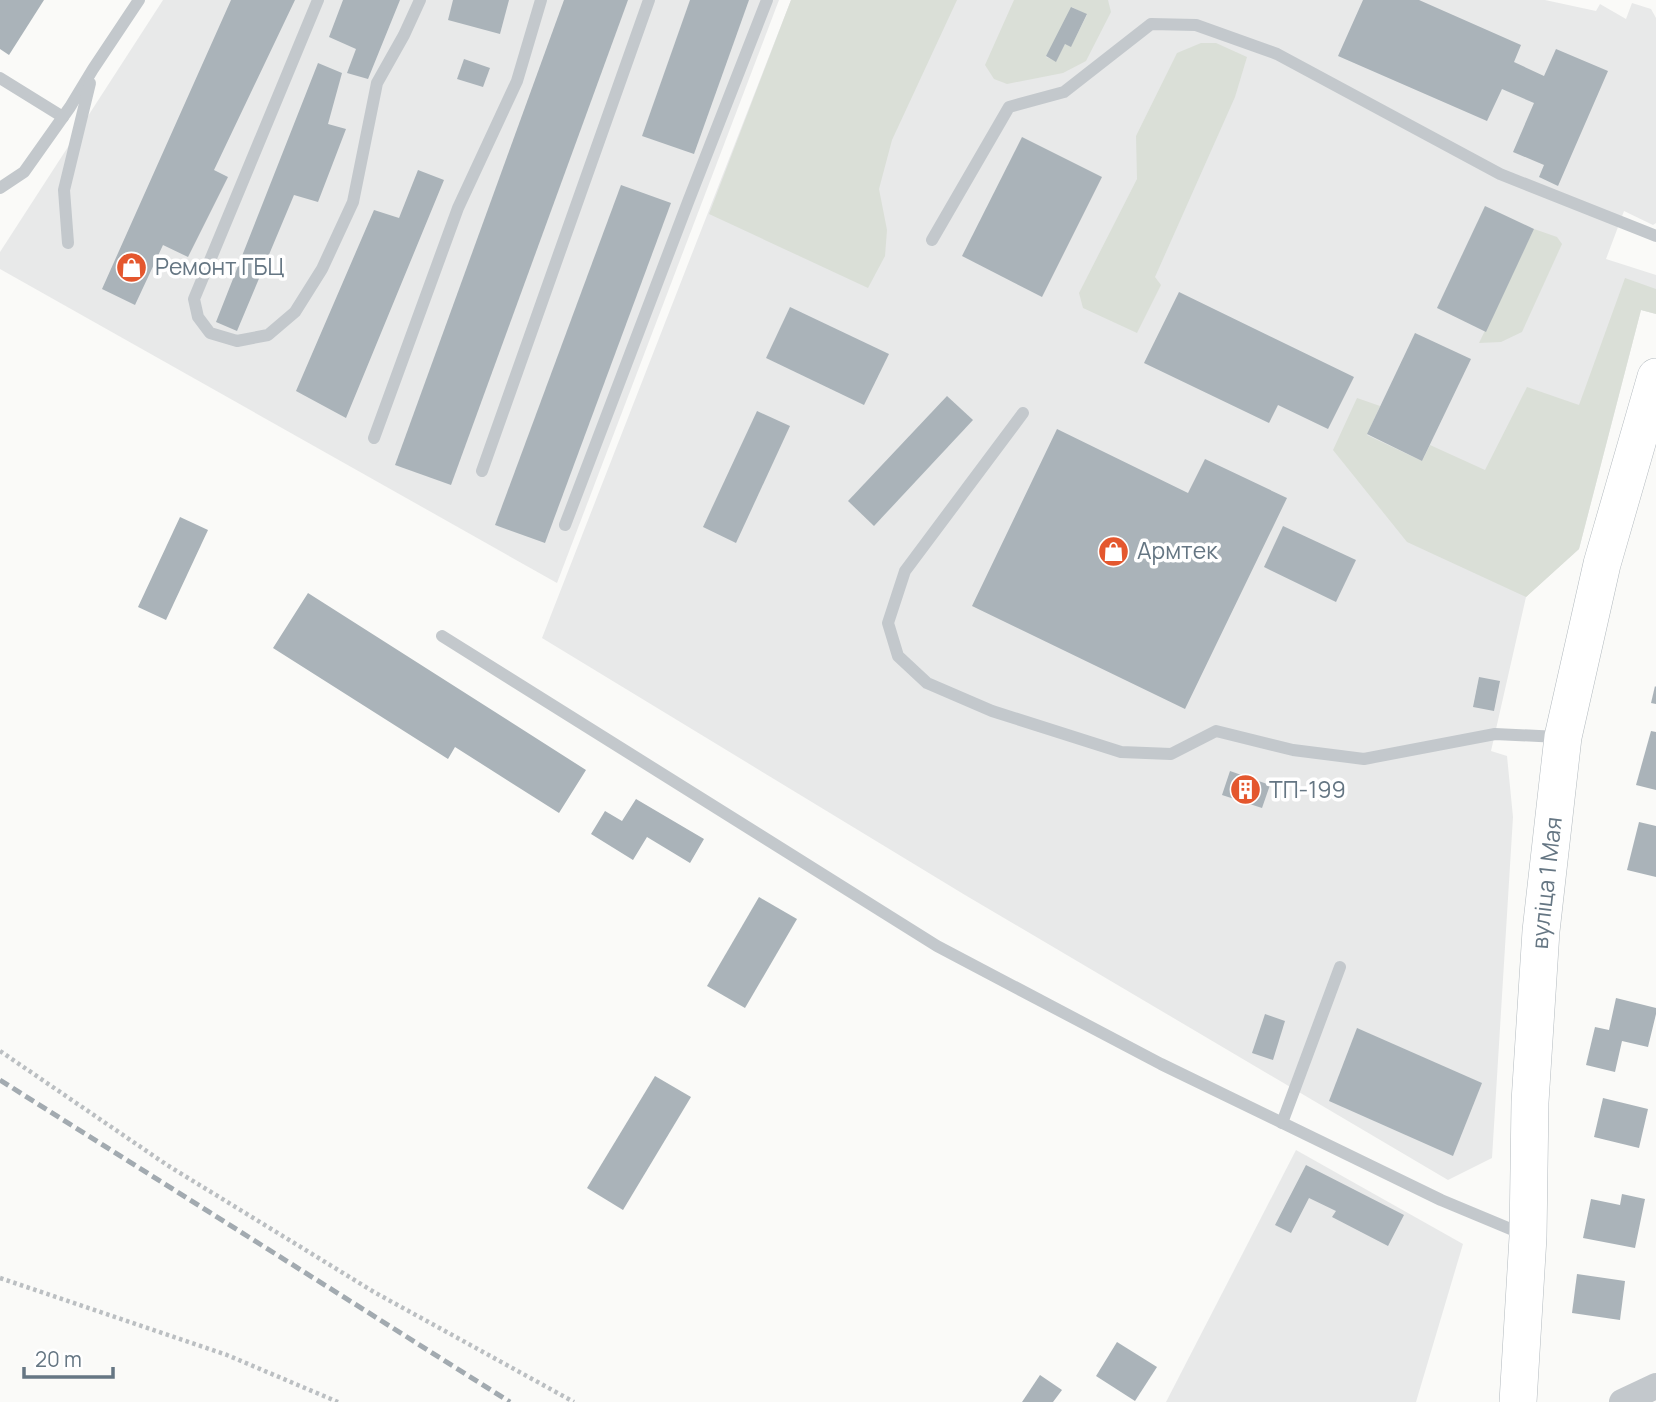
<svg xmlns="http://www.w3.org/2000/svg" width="1656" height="1402" viewBox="0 0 1656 1402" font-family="Manrope,sans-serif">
<rect width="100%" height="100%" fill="#fafaf8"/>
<g fill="#e8e9e9">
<polygon points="163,0 779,0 557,583 0,269 0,252"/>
<polygon points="791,0 1545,0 1596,11 1600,4 1626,19 1632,3 1651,9 1656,18 1656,223 1653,225 1624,211 1606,259 1656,275 1656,314 1641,310 1579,549 1526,597 1491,751 1507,756 1513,817 1492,1158 1448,1180 965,895 542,638"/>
<polygon points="1296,1150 1463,1244 1416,1402 1166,1402"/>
</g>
<g fill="#dadfd7" fill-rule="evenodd">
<polygon points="791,0 957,0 892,140 879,189 887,230 885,256 868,288 709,214"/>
<path d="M 1014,0 L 1108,0 L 1111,12 L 1086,61 L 1063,73 L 1007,84 L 994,79 L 985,65 ZM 1072,7 L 1087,15 L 1071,46 L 1065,44 L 1056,61 L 1046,57 Z"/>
<polygon points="1201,43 1216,43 1247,57 1235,97 1155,277 1161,285 1137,333 1083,308 1079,293 1137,179 1136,136 1177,53"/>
<polygon points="1534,229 1557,237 1562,244 1522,332 1501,342 1479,343"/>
<polygon points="1625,278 1656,289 1656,314 1641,310 1579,549 1526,597 1407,542 1333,450 1357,398 1380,406 1367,435 1422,461 1430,445 1485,470 1527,387 1579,405"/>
</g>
<g fill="#aab3b9">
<polygon points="0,0 44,0 9,55 0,49"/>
<polygon points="231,0 295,0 214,170 228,177 188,257 163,245 135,305 102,289"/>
<polygon points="343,0 400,0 368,79 347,73 356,49 329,37"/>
<polygon points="453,0 509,0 500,34 448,20"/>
<polygon points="564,0 628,0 451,485 395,465"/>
<polygon points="690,0 749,0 694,154 642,136"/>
<polygon points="1363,0 1419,0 1521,45 1514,62 1544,76 1556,49 1608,71 1558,186 1539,177 1544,165 1513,152 1534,103 1502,89 1487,121 1338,56"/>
<polygon points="1071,7 1087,14 1071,47 1065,44 1056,62 1046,56"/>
<polygon points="464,59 490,68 483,87 457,79"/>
<polygon points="318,63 342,73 328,124 346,129 318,202 294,195 237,331 216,322"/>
<polygon points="1022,137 1102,177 1042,297 962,256"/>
<polygon points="418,170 444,180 346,418 296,391 374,210 399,218"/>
<polygon points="621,185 671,203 545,543 495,525"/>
<polygon points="1485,206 1534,229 1486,332 1437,308"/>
<polygon points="1179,292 1354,377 1328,429 1278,405 1269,423 1144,363"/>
<polygon points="790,307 889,354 864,405 766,358"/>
<polygon points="1415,333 1471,359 1422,461 1367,434"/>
<polygon points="947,396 973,420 874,526 848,501"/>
<polygon points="757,411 790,426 736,543 703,527"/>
<polygon points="1057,429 1188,493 1205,459 1287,498 1185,709 972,606"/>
<polygon points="180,517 208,530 166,620 138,607"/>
<polygon points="1283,526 1356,560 1336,602 1264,567"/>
<polygon points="308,593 586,770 559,813 455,747 448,759 273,648"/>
<polygon points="1479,677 1500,681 1494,711 1473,707"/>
<polygon points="1655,686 1656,687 1656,704 1651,703"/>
<polygon points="1651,731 1656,732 1656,790 1636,785"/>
<polygon points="1230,771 1270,785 1262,808 1222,795"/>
<polygon points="636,799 704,839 690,863 647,837 633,860 591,834 605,811 622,821"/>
<polygon points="1639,822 1656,826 1656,877 1627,870"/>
<polygon points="759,897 797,919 745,1008 707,986"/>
<polygon points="1616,998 1656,1008 1656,1014 1648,1047 1622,1041 1615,1072 1586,1065 1595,1027 1609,1030"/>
<polygon points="1265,1014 1285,1021 1273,1060 1252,1053"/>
<polygon points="1357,1028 1482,1083 1453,1156 1329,1101"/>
<polygon points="655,1076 691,1097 623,1210 587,1188"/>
<polygon points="1603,1098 1648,1109 1639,1148 1594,1137"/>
<polygon points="1306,1165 1404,1215 1388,1246 1332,1217 1336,1211 1309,1198 1291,1233 1275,1225"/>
<polygon points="1622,1194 1645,1199 1635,1248 1583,1238 1591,1199 1620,1205"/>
<polygon points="1577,1274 1625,1281 1620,1320 1572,1313"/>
<polygon points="1117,1342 1157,1367 1135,1401 1096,1376"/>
<polygon points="1040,1375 1062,1390 1053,1402 1022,1402"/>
</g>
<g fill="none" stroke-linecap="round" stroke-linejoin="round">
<defs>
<g id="secondary">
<path id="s1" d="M 1518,1402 L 1528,1237 L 1530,1102 L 1541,931 L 1563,737 L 1602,564 L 1656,377"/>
</g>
</defs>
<use href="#secondary" stroke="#b3babf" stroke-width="38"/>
<g stroke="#bbbfc2" stroke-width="4.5" stroke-dasharray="3.5 3.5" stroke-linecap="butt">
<polyline points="0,1051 167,1165 374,1292 574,1402"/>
<polyline points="0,1278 227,1355 338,1402"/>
</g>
<g stroke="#c3c8cc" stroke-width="12">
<polyline points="318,0 194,299 198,317 210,333 237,341 268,335 295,312 322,269 353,202 377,83 404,35 420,0"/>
<polyline points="0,78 63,117"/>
<polyline points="0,188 24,172 70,107 93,69 139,0"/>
<polyline points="932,240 1009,107 1064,92 1151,24 1196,25 1277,54 1500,174 1656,236"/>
<polyline points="68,243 64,190 90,83"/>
<polyline points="1023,413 905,571 888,623 898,656 927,683 992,711 1121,752 1171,754 1216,731 1293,750 1364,759 1495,734 1559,737"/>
<polyline points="374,438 458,208 517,81 541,0"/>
<polyline points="482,471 649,0"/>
<polyline points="565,525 688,202 767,0"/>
<polyline points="442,636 937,946 1161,1064 1441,1200 1525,1235"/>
<polyline points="1282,1123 1340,967"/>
</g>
<polyline stroke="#c3c8cc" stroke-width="26" points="1622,1402 1656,1386"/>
<use href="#secondary" stroke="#fff" stroke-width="37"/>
<polyline stroke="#a2aab0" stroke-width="5" stroke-dasharray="10 5" stroke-linecap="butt" points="0,1080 510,1402"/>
</g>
<defs>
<symbol id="shop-disc" viewBox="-11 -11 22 22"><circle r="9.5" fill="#e4572e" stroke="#fff"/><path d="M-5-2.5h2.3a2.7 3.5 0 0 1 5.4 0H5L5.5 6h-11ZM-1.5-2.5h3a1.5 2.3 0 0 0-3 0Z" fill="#fff"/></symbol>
<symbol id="building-disc" viewBox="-11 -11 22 22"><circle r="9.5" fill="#e4572e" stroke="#fff"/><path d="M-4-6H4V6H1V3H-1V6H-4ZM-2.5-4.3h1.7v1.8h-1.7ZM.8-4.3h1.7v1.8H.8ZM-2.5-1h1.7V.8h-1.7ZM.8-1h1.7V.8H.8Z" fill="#fff"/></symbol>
</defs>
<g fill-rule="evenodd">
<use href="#shop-disc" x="114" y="250" width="35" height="35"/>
<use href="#shop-disc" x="1096" y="534" width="35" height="35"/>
<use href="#building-disc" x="1228" y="772" width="35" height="35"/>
</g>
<g text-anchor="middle" stroke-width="7" stroke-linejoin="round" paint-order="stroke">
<g font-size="23" fill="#657683" stroke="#fff" text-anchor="start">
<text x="155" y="275">Ремонт ГБЦ</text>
<text x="1137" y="559">Армтек</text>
<text x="1269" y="798">ТП-199</text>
</g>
<g font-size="23" fill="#657683" stroke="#fff">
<text dy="8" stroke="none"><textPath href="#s1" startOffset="520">вуліца 1 Мая</textPath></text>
</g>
</g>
<path d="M24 1367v10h89v-10" fill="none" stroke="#657683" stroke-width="3.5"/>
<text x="35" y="1367" font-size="21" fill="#657683" stroke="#ffffff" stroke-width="5" paint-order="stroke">20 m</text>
</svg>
